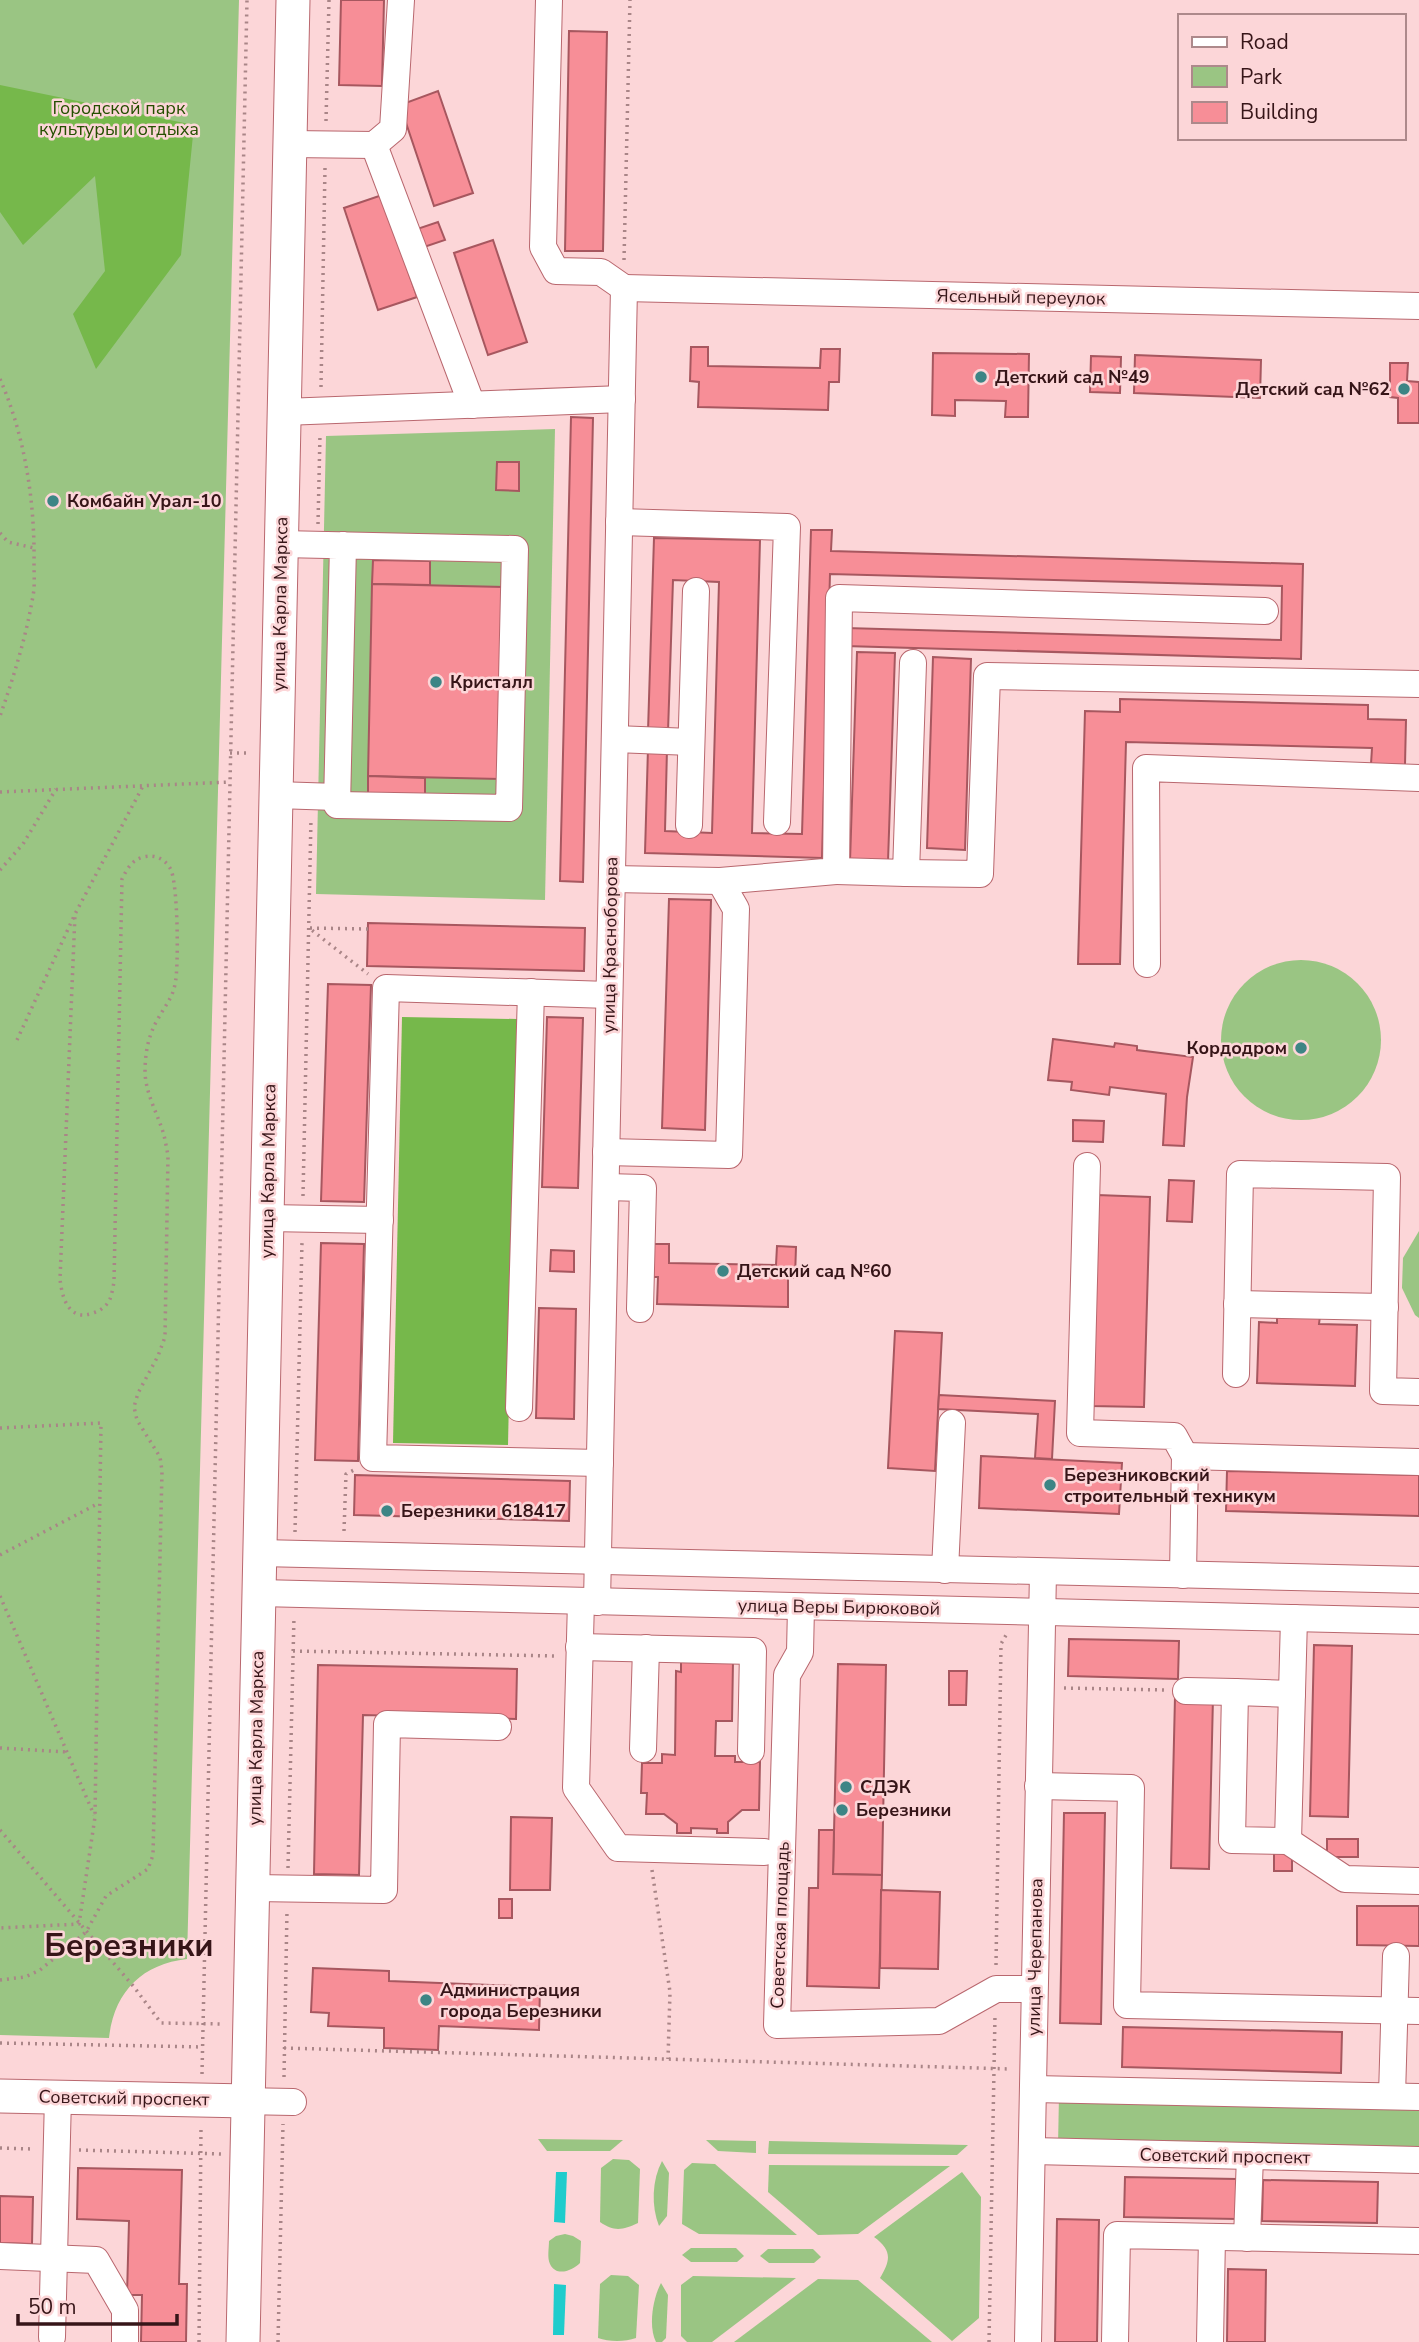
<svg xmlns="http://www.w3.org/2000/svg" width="1419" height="2342" viewBox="0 0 1419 2342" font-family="'Nunito Sans',sans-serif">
<rect width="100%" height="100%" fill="#fcd6d8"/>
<g fill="#9ac583">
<path d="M 0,0 L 239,0 L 187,1959 C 142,1964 114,1992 109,2038 L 0,2035 Z"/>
<polygon points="555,429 545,900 316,894 326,436"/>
<circle cx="1301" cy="1040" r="80"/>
<polygon points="1419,1231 1419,1318 1415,1315 1402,1288 1403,1258"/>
<polygon points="1059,2096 1419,2104 1419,2153 1058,2145"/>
<polygon points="538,2139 623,2140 610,2151 547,2151"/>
<polygon points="706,2140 756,2141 756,2153 718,2151"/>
<polygon points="769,2141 968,2145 957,2155 768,2154"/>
<path d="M 613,2159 L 629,2160 L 640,2169 L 638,2223 C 623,2230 614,2232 600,2222 L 601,2168 Z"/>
<path d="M 662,2161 L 669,2173 L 667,2216 L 659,2226 C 651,2206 652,2180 662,2161 Z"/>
<polygon points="692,2163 715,2164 797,2235 699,2234 682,2224 684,2170"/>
<polygon points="769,2165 950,2166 858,2234 818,2235 768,2192"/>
<path d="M 962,2172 L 981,2197 L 979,2318 L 952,2341 L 880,2278 C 891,2260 892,2250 874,2237 Z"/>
<path d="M 565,2234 L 573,2236 L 581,2241 L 580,2263 C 572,2271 556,2277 550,2264 C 547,2258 549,2248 549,2241 L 556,2236 Z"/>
<polygon points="691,2248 736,2248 744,2256 737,2262 691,2262 682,2255"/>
<polygon points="768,2249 813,2249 821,2257 814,2263 769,2263 760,2256"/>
<path d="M 611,2275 L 628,2276 L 639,2285 L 636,2338 C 625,2342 609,2342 598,2338 L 600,2284 Z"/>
<polygon points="693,2276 796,2278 712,2342 687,2342 681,2336 681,2285"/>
<polygon points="818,2279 858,2280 932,2342 734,2342"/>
<path d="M 661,2283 L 668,2295 L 666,2338 L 662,2342 L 656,2342 C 648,2326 653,2298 661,2283 Z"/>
</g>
<g fill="#76b84b">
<polygon points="0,85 194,125 181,255 96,369 73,314 105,271 95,176 23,245 0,212"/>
<polygon points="402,1017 517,1019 508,1445 393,1443"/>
</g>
<g fill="#1fcccc">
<polygon points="556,2172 567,2172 565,2223 554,2222"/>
<polygon points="554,2284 566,2285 564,2335 553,2335"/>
</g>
<g fill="#f78e97" stroke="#a7575f" stroke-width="2">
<polygon points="341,0 384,0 382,86 339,85"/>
<polygon points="569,31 607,32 603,251 565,251"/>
<polygon points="438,91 473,193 434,206 400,105"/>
<polygon points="382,195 417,297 378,310 344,208"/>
<polygon points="438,222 445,240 424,247 417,229"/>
<polygon points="493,240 527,342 488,355 454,253"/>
<polygon points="691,347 708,347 708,366 820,368 821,349 840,349 839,382 829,382 828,410 698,407 699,382 690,381"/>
<polygon points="933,353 1029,354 1028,417 1005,417 1006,401 955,400 955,416 932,415"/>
<polygon points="1135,355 1261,360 1260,398 1134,393"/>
<polygon points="1091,356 1121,357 1120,393 1090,392"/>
<polygon points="1390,363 1408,363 1407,381 1419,382 1419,423 1398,423 1398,398 1390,397"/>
<polygon points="571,417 593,418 583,882 560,881"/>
<polygon points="497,462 519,462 519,491 496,490"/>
<polygon points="811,530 832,530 831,551 1303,564 1301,659 845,646 846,628 1281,640 1282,586 830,574 822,858 645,853 648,748 667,749 665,831 712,833 719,582 673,580 668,732 648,731 654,538 760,540 752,833 802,834"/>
<polygon points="373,560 430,561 430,585 372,584"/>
<polygon points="372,584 504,587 500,779 368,776"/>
<polygon points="857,652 895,653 888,862 850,861"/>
<polygon points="933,657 971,659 965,850 927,848"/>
<polygon points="1120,699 1368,705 1368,719 1406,720 1405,765 1371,764 1372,748 1126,742 1120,964 1078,964 1085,711 1120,712"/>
<polygon points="368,776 425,778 425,801 368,800"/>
<polygon points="669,899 711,900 705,1130 662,1128"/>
<polygon points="368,923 585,928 584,971 367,966"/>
<polygon points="328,984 371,985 364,1202 321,1201"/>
<polygon points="547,1017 583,1018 578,1188 542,1187"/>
<polygon points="1053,1039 1114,1047 1115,1043 1137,1046 1137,1050 1193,1057 1187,1097 1184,1146 1163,1145 1166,1094 1110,1087 1109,1095 1071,1090 1072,1082 1048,1080"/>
<polygon points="1073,1120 1104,1121 1103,1142 1073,1141"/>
<polygon points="1169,1180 1194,1181 1192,1222 1167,1221"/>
<polygon points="1097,1195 1150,1197 1144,1407 1091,1406"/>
<polygon points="321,1243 364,1244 358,1461 315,1460"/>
<polygon points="651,1244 669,1244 669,1263 776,1265 777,1246 796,1247 795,1278 788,1278 788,1307 657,1304 658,1277 650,1277"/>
<polygon points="551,1250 574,1251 574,1272 550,1271"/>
<polygon points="539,1308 576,1309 574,1419 536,1418"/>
<polygon points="1277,1315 1320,1316 1319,1324 1357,1325 1355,1386 1257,1383 1259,1322 1277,1323"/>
<polygon points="895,1331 942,1333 935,1471 888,1468"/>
<polygon points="939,1395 1055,1401 1052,1459 1035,1458 1038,1414 938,1409"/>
<polygon points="981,1456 1122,1463 1119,1514 979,1508"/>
<polygon points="1227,1471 1419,1475 1419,1516 1226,1511"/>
<polygon points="355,1475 570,1481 569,1521 354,1515"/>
<polygon points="1069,1639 1179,1641 1178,1679 1068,1676"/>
<polygon points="1314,1645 1352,1646 1348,1817 1310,1816"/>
<polygon points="681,1660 733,1661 732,1721 716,1721 715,1756 735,1756 735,1762 760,1762 759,1810 742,1810 728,1822 728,1833 717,1833 717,1829 691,1828 691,1833 677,1833 677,1824 664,1814 646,1814 647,1793 641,1793 642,1763 662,1763 662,1754 675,1755 676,1671 681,1672"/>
<polygon points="838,1664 886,1665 882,1875 833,1874"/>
<polygon points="318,1665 517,1669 516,1719 363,1715 359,1875 314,1874"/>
<polygon points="949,1671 967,1671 966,1705 949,1705"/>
<polygon points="1175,1697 1213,1697 1209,1869 1171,1868"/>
<polygon points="1064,1813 1105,1813 1101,2024 1060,2023"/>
<polygon points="511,1817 552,1818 550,1890 510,1890"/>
<polygon points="819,1830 834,1830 833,1874 882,1875 879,1988 807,1986 809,1888 818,1888"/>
<rect x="1327" y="1839" width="31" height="18"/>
<rect x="1274" y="1851" width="18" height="20"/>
<polygon points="881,1890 940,1892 938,1969 880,1968"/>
<rect x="499" y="1899" width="13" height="19"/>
<polygon points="1357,1906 1419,1906 1419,1946 1357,1945"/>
<polygon points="313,1968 389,1971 389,1981 540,1987 539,2030 439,2026 438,2050 384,2048 384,2028 328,2026 329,2013 311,2012"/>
<polygon points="1123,2027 1342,2032 1341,2073 1122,2067"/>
<polygon points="78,2168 182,2170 179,2284 187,2284 186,2342 141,2342 142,2295 127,2295 129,2221 77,2219"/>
<polygon points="1125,2177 1237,2179 1237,2219 1124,2217"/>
<polygon points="1263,2180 1378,2182 1377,2223 1262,2221"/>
<polygon points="0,2196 33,2197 32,2244 0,2243"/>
<polygon points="1057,2219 1099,2220 1097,2342 1055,2342"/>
<polygon points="1228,2269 1266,2270 1265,2342 1227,2342"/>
</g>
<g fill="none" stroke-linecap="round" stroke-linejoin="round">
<defs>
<g id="minor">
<polyline points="549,0 543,247 556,271 601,272 624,288"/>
<polyline points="290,144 374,145 393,129 401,0"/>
<polyline points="374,145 472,405"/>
<polyline points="624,288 1419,306"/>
<polyline points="284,412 622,399"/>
<polyline points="619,522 787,527 777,822"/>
<polyline points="281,544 515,549 509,808 337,805 343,545"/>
<polyline points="615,739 691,742"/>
<polyline points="276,795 337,797"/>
<polyline points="689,825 696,591"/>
<polyline points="836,871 906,873 913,663"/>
<polyline points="906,873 980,874 987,676 1419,684"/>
<polyline points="612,879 720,881 836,871 839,598 1265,611"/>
<polyline points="1147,964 1146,768 1419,778"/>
<polyline points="606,1152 729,1155 736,909 720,881"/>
<polyline points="1087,1166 1080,1433 1174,1436 1185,1456"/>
<polyline points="606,1187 643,1188 640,1309"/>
<polyline points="267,1218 380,1220"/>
<polyline points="1237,1304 1385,1307"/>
<polyline points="1236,1374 1240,1174 1387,1177 1383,1391 1419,1392"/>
<polyline points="519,1408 531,992"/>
<polyline points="600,1463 373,1458 386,988 609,995"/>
<polyline points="260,1553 1419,1580"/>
<polyline points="945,1570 952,1423"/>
<polyline points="1183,1575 1185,1456 1419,1462"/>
<polyline points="259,1593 1419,1621"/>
<polyline points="581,1601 576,1788 618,1848 764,1852"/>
<polyline points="597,1602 624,288"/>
<polyline points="801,1607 800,1652 787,1675 777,2025 939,2021 996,1989 1033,1989"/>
<polyline points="579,1647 753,1651 751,1751"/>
<polyline points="1186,1691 1235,1692"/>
<polyline points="1292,1694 1235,1692 1232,1840 1288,1841 1345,1879 1419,1881"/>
<polyline points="643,1749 646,1648"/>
<polyline points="1038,1786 1131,1788 1127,2005 1419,2011"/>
<polyline points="1288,1841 1294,1618"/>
<polyline points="252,1888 384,1890 387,1724 498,1727"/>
<polyline points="1033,2089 1419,2097"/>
<polyline points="1392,2096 1396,1956"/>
<polyline points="248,2101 293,2102"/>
<polyline points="1032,2151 1419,2160"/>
<polyline points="1247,2238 1250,2156"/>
<polyline points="0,2256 96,2260 125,2310 125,2342"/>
<polyline points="52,2337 58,2097"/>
<polyline points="1028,2342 1043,1572"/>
<polyline points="1115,2342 1117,2235 1419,2241"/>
<polyline points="1210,2342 1212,2237"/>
</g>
<g id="major">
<polyline points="0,2096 248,2101"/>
<polyline points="243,2342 293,0"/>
</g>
</defs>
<use href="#minor" stroke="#b9676e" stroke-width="28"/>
<use href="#major" stroke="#b9676e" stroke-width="35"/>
<g stroke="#a98587" stroke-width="3.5" stroke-dasharray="2 5" stroke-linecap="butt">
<polyline points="326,121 329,0"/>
<polyline points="624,260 630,0"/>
<path d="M 0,379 C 25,436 35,502 34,564 C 34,574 35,586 33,596 C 26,637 14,676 0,716"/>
<polyline points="321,387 325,168"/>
<polyline points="318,524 320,434"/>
<polyline points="0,533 8,542 34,548"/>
<polyline points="230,753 249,753"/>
<polyline points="0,792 230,782"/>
<polyline points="0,870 23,844 56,789"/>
<polyline points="368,929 309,928 368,974"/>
<polyline points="17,1040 75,914 143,786"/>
<polyline points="303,1196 311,818"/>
<polyline points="0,1428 101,1423 95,1817 79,1924 0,1928"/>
<polyline points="344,1531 346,1474 354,1470"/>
<polyline points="295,1532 302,1242"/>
<polyline points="0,1555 99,1503"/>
<polyline points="0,1596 94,1815"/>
<polyline points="293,1651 557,1656"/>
<polyline points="1064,1688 1164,1690"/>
<polyline points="0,1748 67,1752"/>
<polyline points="0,1830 134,1987 161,2023 223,2024"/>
<polyline points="288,1868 294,1616"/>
<polyline points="652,1870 670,1992 668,2059"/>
<polyline points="996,1965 1001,1644 1006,1635"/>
<path d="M 0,1980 L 25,1977 L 40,1970 L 86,1932 L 106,1896 L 148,1869 L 153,1855 L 162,1471 L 160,1457 L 137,1420 L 134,1407 L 138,1393 L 158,1356 L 165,1337 L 168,1155 C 166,1146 165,1137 162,1129 C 156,1111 146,1093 145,1073 C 145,1053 148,1035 159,1017 C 165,1006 173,997 175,984 C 179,969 178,879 170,868 C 164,858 154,854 143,857 C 132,860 127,869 122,879 L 114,1282 C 113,1287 112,1294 110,1299 C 107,1306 100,1311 93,1313 C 69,1322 62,1298 60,1279 L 75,914"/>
<polyline points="0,2043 203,2047"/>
<polyline points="284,2048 1011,2069"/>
<polyline points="202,2074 247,0"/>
<polyline points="284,2077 287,1910"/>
<polyline points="0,2148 33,2149"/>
<polyline points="79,2150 222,2154"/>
<polyline points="199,2342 201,2127"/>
<polyline points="278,2342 283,2124"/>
<polyline points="989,2342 995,2015"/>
</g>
<use href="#minor" stroke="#fff" stroke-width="26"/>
<use href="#major" stroke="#fff" stroke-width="33"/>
</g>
<g fill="#3d8585" stroke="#fcd6d8" stroke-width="2.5">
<circle cx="981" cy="377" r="7"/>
<circle cx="1404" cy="389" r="7"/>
<circle cx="53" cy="501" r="7"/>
<circle cx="436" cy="682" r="7"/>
<circle cx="1301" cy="1048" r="7"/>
<circle cx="723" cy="1271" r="7"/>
<circle cx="1050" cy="1485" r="7"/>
<circle cx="387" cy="1511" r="7"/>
<circle cx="846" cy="1787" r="7"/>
<circle cx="842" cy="1810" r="7"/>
<circle cx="426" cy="2000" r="7"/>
</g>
<g text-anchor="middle" stroke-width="5" stroke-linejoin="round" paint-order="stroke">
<g font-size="18" fill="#254f00" stroke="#fcd6d8">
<text x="119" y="114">Городской парк<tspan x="119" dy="21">культуры и отдыха</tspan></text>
</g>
<g font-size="18" fill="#361518" stroke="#fcd6d8">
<text transform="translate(1021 297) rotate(1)" y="6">Ясельный переулок</text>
<text transform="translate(280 604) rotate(-89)" y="6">улица Карла Маркса</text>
<text transform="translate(610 945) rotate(-89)" y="6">улица Красноборова</text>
<text transform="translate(268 1171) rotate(-89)" y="6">улица Карла Маркса</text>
<text transform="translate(839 1607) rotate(1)" y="6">улица Веры Бирюковой</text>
<text transform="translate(256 1738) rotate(-89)" y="6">улица Карла Маркса</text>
<text transform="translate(780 1925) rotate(-88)" y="6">Советская площадь</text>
<text transform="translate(1035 1957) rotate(-89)" y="6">улица Черепанова</text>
<text transform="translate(124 2098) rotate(1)" y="6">Советский проспект</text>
<text transform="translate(1225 2156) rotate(1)" y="6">Советский проспект</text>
</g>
<g font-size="18" font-weight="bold" fill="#361518" stroke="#fcd6d8" text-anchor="start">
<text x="995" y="383">Детский сад №49</text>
<text x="1390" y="395" text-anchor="end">Детский сад №62</text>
<text x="67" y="507">Комбайн Урал-10</text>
<text x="450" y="688">Кристалл</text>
<text x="1287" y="1054" text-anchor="end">Кордодром</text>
<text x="737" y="1277">Детский сад №60</text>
<text x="1064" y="1481">Березниковский<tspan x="1064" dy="21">строительный техникум</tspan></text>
<text x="401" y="1517">Березники 618417</text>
<text x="860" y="1793">СДЭК</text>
<text x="856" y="1816">Березники</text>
<text x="440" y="1996">Администрация<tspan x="440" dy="21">города Березники</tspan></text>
</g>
<g font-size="32" font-weight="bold" fill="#361518" stroke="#fcd6d8">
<text x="129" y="1956">Березники</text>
</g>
</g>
<rect x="1178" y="14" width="228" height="126" fill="#fcd6d8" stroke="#ad898b" stroke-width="2"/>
<rect x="1192" y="37" width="35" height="10" fill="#ffffff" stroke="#ad898b" stroke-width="2"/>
<text x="1240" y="49" font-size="21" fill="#361518">Road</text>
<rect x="1192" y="66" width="35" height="21" fill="#9ac583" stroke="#ad898b" stroke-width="2"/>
<text x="1240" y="84" font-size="21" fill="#361518">Park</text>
<rect x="1192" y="102" width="35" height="21" fill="#f78e97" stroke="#ad898b" stroke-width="2"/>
<text x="1240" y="119" font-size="21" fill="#361518">Building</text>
<path d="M18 2314v10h159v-10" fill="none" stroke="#361518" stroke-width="3.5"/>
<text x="28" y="2314" font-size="21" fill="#361518" stroke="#fcd6d8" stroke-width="5" paint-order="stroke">50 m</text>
</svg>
